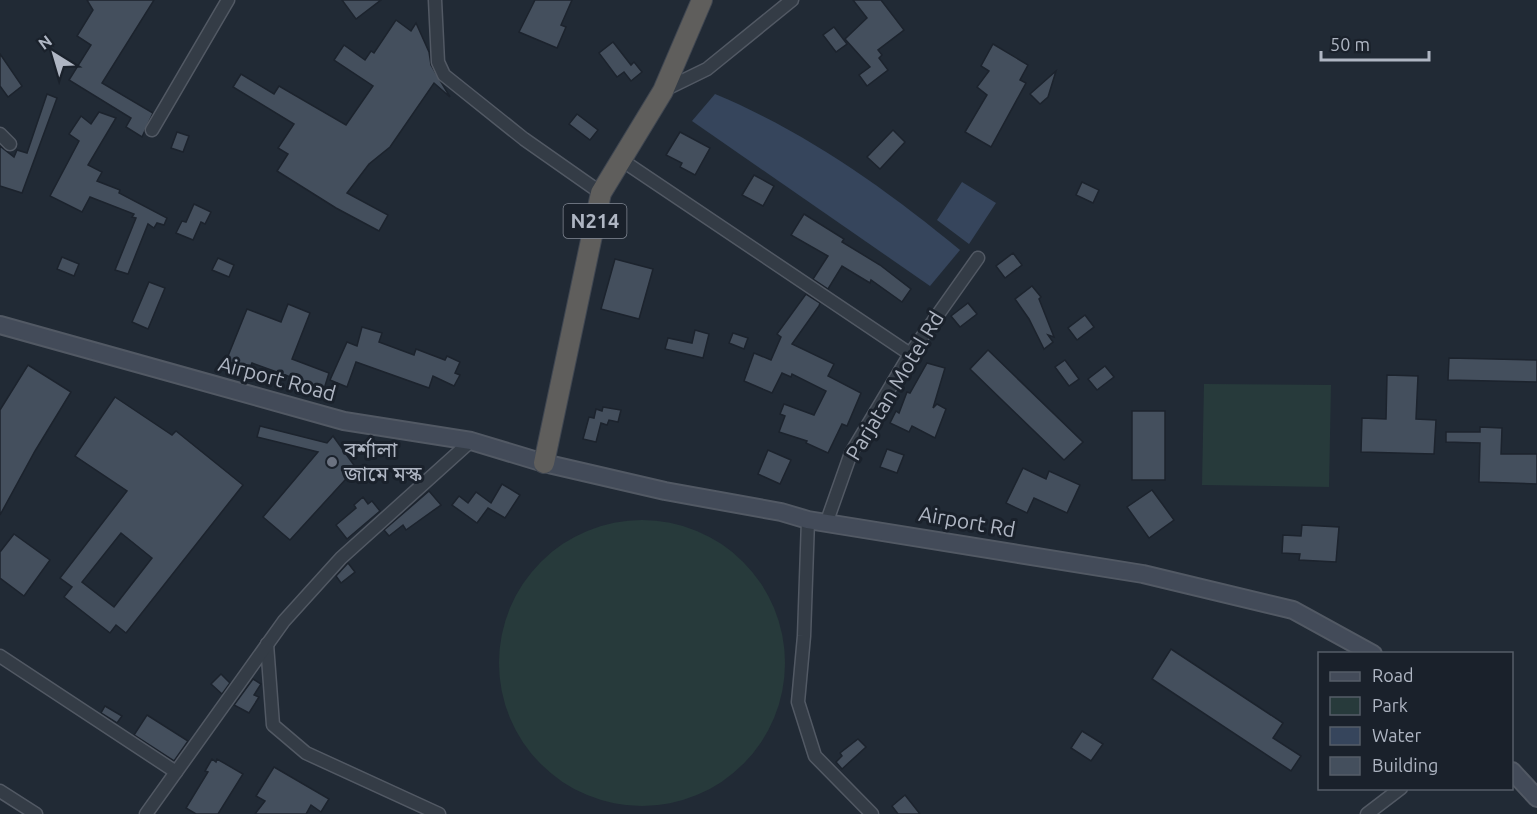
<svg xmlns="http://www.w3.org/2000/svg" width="1537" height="814" viewBox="0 0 1537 814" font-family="Ubuntu,'Noto Sans Bengali',sans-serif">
<rect width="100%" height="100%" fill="#212a35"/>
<g fill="#273a3b">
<polygon points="1204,384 1331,385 1329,487 1202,485"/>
<circle cx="642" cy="663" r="143"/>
</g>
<g fill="#36455c">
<path d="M 715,94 C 804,131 885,188 960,250 L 930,286 L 692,121 Z"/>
<polygon points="962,182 996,203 969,244 937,220"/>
</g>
<g fill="#444f5d" stroke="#1c232d" stroke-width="1.5" fill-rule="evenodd">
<polygon points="87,0 154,0 102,83 153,113 142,137 126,127 131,118 69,80 91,45 77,36 93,10"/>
<polygon points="342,0 381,0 356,19"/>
<polygon points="535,0 572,0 561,25 566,27 557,48 519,32"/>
<polygon points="853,0 881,0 904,30 878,50 882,55 879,58 888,70 867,86 859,75 870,67 845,39 867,18"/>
<polygon points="396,20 411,31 416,23 429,52 431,65 450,97 434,83 390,147 369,164 347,193 388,215 379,231 336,208 277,171 288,154 278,148 294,124 233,87 241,74 274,94 279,86 346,125 373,86 334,60 344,45 365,60 371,51 374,53"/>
<polygon points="834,27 847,44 836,52 823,35"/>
<polygon points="613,42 631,65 634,62 642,72 631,81 624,72 617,77 599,53"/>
<polygon points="993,44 1028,65 1020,80 1026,83 991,147 965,132 987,95 977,87 989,71 981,66"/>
<polygon points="0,54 22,86 8,97 0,86"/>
<polygon points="1056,71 1048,97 1040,104 1030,94"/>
<polygon points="47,94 57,98 22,193 0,186 0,146 14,157 17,150 27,153"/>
<polygon points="99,112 116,118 88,165 102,172 97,181 120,190 119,193 167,218 164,225 157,223 154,228 148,224 128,274 115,270 136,218 132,217 134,214 90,197 82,212 50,196 79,141 69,134 81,116 91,124"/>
<polygon points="577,114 598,130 590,140 569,124"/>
<polygon points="893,130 905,142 880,169 867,157"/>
<polygon points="177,132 189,136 183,152 171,148"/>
<polygon points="680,132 710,148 695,175 680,167 682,163 666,155"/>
<polygon points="754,175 774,186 763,206 742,195"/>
<polygon points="1082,182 1099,190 1093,203 1076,195"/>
<polygon points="194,204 211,212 205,224 201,222 193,240 176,233 182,221 186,222"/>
<polygon points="804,214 844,239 842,242 880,265 911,289 902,302 871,280 870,283 842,266 828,289 813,279 828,256 791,235"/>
<polygon points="1013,253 1022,265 1005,278 996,266"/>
<polygon points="62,257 79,264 74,276 57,269"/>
<polygon points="218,258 234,265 229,277 212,270"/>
<polygon points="615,259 653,269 639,319 601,309"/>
<polygon points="149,282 165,288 148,329 132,322"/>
<polygon points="1032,286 1041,297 1039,299 1054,337 1048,335 1053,342 1044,349 1029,319 1015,299"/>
<polygon points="806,294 820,303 819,306 792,344 834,364 828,376 861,393 847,426 842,424 828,453 806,443 807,441 779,432 785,416 780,414 784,404 814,415 826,391 792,374 791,377 782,373 772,393 744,381 754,353 771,360 781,337 777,334"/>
<polygon points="968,303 977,314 960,327 951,316"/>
<polygon points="288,304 310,313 292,359 329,373 324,389 252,363 249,370 226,361 247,309 281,322"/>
<polygon points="1085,315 1094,327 1077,340 1068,328"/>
<polygon points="362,327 382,333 379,342 414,355 416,349 445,360 447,356 460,362 455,373 460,375 454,386 433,376 429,388 356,362 347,387 330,380 347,342 357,346"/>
<polygon points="695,330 709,334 703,358 665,349 668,338 692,343"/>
<polygon points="733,333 748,338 744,349 729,343"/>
<polygon points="988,350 1083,442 1064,460 970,369"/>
<polygon points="1449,358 1537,360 1537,382 1448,380"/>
<polygon points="1065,360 1079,379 1069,386 1055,367"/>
<polygon points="927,363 945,368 933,408 937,404 946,409 935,438 912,426 909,432 890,423 896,411 899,413 907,392 910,393"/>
<polygon points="28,365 71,392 35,451 0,515 0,410"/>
<polygon points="1105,366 1114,377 1097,390 1088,379"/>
<polygon points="1387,375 1418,376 1416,419 1436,420 1434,454 1361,452 1362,418 1386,419"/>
<path d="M 115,397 L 172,435 L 176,431 L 243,485 L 126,633 L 116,625 L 110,633 L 64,597 L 72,587 L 60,578 L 127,491 L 75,456 ZM 121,533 L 152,558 L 114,607 L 82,582 Z"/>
<polygon points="603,407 621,410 618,422 609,420 607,425 601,423 596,442 583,439 589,417 594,418 596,409 602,411"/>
<rect x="1132" y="411" width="33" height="69"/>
<polygon points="260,426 327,443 333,436 356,468 290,540 263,517 318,452 257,437"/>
<polygon points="1480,427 1502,428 1501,454 1537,454 1537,484 1479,482 1480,443 1446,442 1446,432 1480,432"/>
<polygon points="887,449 904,455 897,473 880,467"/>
<polygon points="768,450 791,460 780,484 758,474"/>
<polygon points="1023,468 1046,479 1049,471 1080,485 1067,513 1034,498 1027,513 1006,503"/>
<polygon points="502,484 520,495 505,518 488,508 477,523 452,505 459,496 468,503 476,492 491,503"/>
<polygon points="1152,490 1174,520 1149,538 1127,507"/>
<polygon points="429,491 441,505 406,530 403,525 389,536 384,530"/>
<polygon points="363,497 368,504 372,501 380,511 347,539 336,525 356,508 354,505"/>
<polygon points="1302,525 1339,527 1336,562 1299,560 1300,554 1282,553 1283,535 1301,536"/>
<polygon points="14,534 50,560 24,596 0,578 0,552"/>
<polygon points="348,563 355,572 341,583 336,576"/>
<polygon points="1171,649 1283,723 1273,738 1301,756 1291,771 1152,679"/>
<polygon points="221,674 230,683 222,694 211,684"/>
<polygon points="253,679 261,684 254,695 259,697 249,713 234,705"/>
<polygon points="105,706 122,716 117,723 101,713"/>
<polygon points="147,715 188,741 174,761 134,735"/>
<polygon points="1082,731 1103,744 1091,761 1071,748"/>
<polygon points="858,739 866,747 842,769 836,762 842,756 840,753"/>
<polygon points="212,759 216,762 217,759 243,774 218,814 196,814 186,808 208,772 205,771"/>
<polygon points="274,767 329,799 321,812 311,805 306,814 255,814 265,801 256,796"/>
<polygon points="905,795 920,814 898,814 892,806"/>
</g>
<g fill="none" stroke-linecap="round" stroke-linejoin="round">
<defs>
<g id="minor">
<polyline points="435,0 438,62 444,75 524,139 601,193"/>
<polyline points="664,90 707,69 792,0"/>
<polyline points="152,130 228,0"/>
<polyline points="0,134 10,144"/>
<polyline points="620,159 910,354"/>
<polyline points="808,520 804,636 798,702 815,756 872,814"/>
<polyline points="827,521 851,453 910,354 978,258"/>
<polyline points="267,644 273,725 306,753 439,814"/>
<polyline points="0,656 176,772"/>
<polyline points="0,791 36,814"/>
<polyline points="146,814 284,621 341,558 471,441"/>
<polyline points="1367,814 1401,788"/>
</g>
<g id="secondary">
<polyline points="0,325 344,421 471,441 544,463 665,491 781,512 808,520 1143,574 1293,610 1373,654"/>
<polyline points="1512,771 1537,798"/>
</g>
<polyline id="trunk" points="544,463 601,193 663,91 702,0"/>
</defs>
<use href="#minor" stroke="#525964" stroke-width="15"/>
<use href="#secondary" stroke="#525964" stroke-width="20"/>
<use href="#trunk" stroke="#3f4651" stroke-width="22"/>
<use href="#minor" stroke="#343c46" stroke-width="12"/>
<use href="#secondary" stroke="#434b59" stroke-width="16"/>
<use href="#trunk" stroke="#5f5e5c" stroke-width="20"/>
</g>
<circle fill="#6b7280" stroke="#1a212b" stroke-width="2" cx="332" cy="462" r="6"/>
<g text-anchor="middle" stroke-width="6" stroke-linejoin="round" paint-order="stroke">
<rect fill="#1a212b" stroke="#828995" stroke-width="1.5" x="563.5" y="204" width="63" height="34" rx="4.5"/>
<g font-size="20" font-weight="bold" fill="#afb6c3">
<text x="595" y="228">N214</text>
</g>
<g font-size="21" fill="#afb6c3" stroke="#1a212b">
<text transform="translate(277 379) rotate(15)" y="7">Airport Road</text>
<text transform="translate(895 386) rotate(-59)" y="7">Parjatan Motel Rd</text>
<text transform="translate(967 522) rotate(10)" y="7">Airport Rd</text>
</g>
<g font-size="21" fill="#afb6c3" stroke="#1a212b" text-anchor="start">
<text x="344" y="457">বর্শালা<tspan x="344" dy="24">জামে মস্ক</tspan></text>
</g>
</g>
<rect x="1318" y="652" width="195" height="138" fill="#1a212b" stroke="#565d68" stroke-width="1.5"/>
<rect x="1330" y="672" width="30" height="9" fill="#434b59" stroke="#565d68" stroke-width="1.5"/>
<text x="1372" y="682" font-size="18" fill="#afb6c3">Road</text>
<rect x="1330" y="697" width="30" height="18" fill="#273a3b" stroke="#565d68" stroke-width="1.5"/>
<text x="1372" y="712" font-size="18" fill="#afb6c3">Park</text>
<rect x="1330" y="727" width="30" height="18" fill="#36455c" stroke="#565d68" stroke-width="1.5"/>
<text x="1372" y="742" font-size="18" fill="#afb6c3">Water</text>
<rect x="1330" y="757" width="30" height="18" fill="#444f5d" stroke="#565d68" stroke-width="1.5"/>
<text x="1372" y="772" font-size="18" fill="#afb6c3">Building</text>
<g transform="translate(54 54) rotate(323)" stroke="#1a212b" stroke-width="4.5" paint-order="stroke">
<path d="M0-4.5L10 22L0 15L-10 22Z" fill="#afb6c3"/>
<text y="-9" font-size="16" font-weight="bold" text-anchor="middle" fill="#afb6c3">N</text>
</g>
<path d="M1321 51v9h108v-9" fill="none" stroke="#afb6c3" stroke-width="3"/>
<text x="1330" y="51" font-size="18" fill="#afb6c3" stroke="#1a212b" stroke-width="4.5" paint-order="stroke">50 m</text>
</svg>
